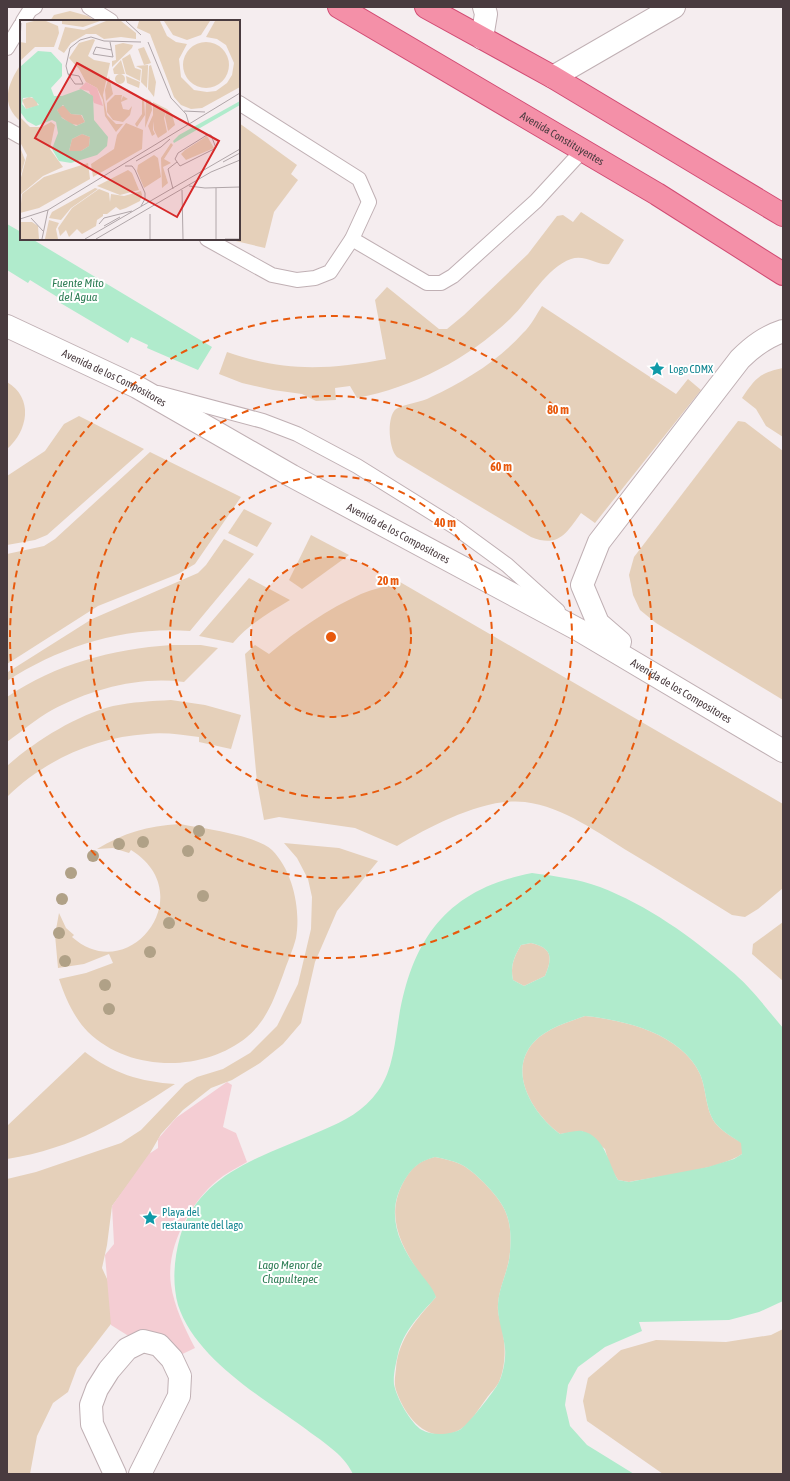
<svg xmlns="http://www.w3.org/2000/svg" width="790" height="1481" viewBox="0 0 790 1481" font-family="'Asap Condensed',sans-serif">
<rect width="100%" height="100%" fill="#f5edef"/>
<g fill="#e5d0ba">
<polygon points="70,11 88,16 95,21 50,21 54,15"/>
<path d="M 21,64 L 21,122 C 0,104 7,85 21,64 Z"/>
<polygon points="239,123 297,165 291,174 298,180 274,212 265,248 227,239 239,239"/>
<path d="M 581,212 L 624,240 L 609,264 C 598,266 585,254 571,259 C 547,267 529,301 511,318 C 468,359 414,387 357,398 L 350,386 L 335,388 L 336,400 L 316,401 L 302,394 L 273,390 L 242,383 L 219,374 L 227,352 C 284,372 328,370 386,359 L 375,300 L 387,287 L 439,329 L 447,329 L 464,315 L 528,254 L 557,216 L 563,215 L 573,222 Z"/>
<path d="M 542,306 L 676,394 L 688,379 L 701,390 L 595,523 L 581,513 C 566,534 558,548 531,537 L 397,457 C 389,450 386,417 396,409 C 406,403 421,403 431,397 C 465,381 498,361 523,333 C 531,326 536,315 542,306 Z"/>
<path d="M 783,368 L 783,437 L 766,426 L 756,409 L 742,398 C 755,379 759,373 783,368 Z"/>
<path d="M 7,382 C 34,398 28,431 7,449 Z"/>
<polygon points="79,416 144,449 47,535 35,540 7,545 7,476 45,451 64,424"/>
<polygon points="738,421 745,422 783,451 783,700 656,623 640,610 633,595 629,575 634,557"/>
<polygon points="150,452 241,497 195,564 178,574 98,606 7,664 7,554 44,546 55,539"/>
<polygon points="244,509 272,523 257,547 228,533"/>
<polygon points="311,535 349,555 302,589 289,580"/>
<path d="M 224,539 L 254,554 L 190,631 C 125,626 61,646 7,681 L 8,672 L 92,619 L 198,573 L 206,565 Z"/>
<path d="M 249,578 L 290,600 C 270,612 249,624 233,643 L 199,636 Z"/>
<path d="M 400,582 L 783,804 L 783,888 L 758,909 L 745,917 L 732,915 C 698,894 665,873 631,853 C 598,833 564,807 525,802 C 485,797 431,826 397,846 L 355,828 L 279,817 L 264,820 L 257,782 L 245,654 L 255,645 L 269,654 C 297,630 328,609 361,594 C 373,589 387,586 400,582 Z"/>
<path d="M 171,645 L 201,645 L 218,648 L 184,682 C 139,676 92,689 52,710 C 36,719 22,731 7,742 L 7,697 C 56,664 112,649 171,645 Z"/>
<path d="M 171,700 L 205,705 L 241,715 L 231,749 L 199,742 L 199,737 C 182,735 165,732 147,734 C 96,737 43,761 7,797 L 7,766 C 35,741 77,715 113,706 C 132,702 152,701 171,700 Z"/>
<path d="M 179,824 C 201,828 256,835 272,850 C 293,871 301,910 296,938 C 293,950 287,963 283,975 C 274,999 267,1020 247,1037 C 203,1073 129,1072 88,1032 C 74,1018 65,997 59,979 L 86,973 L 113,963 L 109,954 L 84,964 L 58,968 L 55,935 L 59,913 L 66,928 L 74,935 L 72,937 C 129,988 202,894 131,850 L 129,853 L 113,848 L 97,849 C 123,833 148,826 179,824 Z"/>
<polygon points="284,843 339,848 378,861 337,911 315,962 301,1023 283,1044 260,1063 232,1080 211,1088 183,1110 161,1134 145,1162 112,1206 107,1245 102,1268 108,1281 114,1320 77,1368 68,1392 53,1403 37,1436 30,1474 7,1474 7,1179 36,1172 121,1143 141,1130 185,1084 197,1077 223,1069 250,1053 277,1026 298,984 311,929 312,897 308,879 297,858"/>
<polygon points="783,922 783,981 752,954 753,944"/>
<path d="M 531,943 C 552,948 553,957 545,976 L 524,986 L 513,980 C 510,966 514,957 521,945 Z"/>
<path d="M 585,1016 C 625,1020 682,1034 700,1074 C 707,1090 705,1112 717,1125 C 723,1132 734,1138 742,1143 L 742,1154 C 718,1170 660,1176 629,1182 L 618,1180 L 610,1167 L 605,1149 L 582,1131 L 560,1134 C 534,1115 506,1072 534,1042 C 547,1028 568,1022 585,1016 Z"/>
<path d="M 85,1052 C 112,1073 141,1082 175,1084 C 118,1121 75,1148 7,1159 L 7,1126 Z"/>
<path d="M 435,1157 C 445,1159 455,1161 464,1166 C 477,1174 501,1198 506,1213 C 511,1225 511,1239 510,1252 C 509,1270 499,1286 498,1305 C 497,1315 502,1324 503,1334 C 506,1349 505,1368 499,1382 C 496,1388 490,1393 486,1399 C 479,1408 471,1423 461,1429 C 429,1448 405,1417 396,1390 C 394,1383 395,1377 396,1369 C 398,1339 417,1319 436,1297 C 413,1263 380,1226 403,1183 C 411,1168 418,1161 435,1157 Z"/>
<polygon points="783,1329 783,1474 663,1474 587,1421 583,1401 588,1378 621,1350 656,1340 726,1342 771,1335"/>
</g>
<path fill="#f4cdd3" d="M 227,1082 L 232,1085 L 223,1127 L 236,1133 L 247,1162 C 239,1167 230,1171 223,1176 C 192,1198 165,1247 171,1285 C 174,1306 185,1329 195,1348 L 172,1359 L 135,1340 L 111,1325 L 105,1255 L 114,1244 L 112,1206 L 149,1154 L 158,1148 L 158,1139 L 176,1118 Z"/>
<g fill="#b0ebcc" fill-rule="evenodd">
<polygon points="7,224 21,232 21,239 32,239 212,347 198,370 147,348 148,345 131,337 128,343 57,301 59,298 30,280 28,283 7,270"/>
<path d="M 532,873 C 555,876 578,879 600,887 C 647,905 692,937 730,970 C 750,986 766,1008 783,1028 L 783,1301 L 759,1312 L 729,1320 L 639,1322 L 642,1331 L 605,1347 L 578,1367 L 568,1385 L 565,1405 L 570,1426 L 587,1445 L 634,1474 L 353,1474 C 343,1453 321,1441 303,1427 C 261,1397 195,1358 178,1305 C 172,1283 174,1259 180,1237 C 199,1171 267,1155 323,1130 C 344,1121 364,1111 378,1091 C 393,1071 395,1041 399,1017 C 413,936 449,889 532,873 ZM 531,943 C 552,948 553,957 545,976 L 524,986 L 513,980 C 510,966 514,957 521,945 ZM 585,1016 C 625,1020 682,1034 700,1074 C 707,1090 705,1112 717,1125 C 723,1132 734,1138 741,1143 L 742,1154 L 734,1159 L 708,1167 L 629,1182 L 618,1180 C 608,1163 605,1136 582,1131 C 576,1130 567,1133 560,1134 C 534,1115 506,1072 534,1042 C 547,1028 568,1022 585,1016 ZM 435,1157 C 445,1159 455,1161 464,1166 C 477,1174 501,1198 506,1213 C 511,1225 511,1239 510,1252 C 509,1270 499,1286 498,1304 C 497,1319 504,1334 505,1349 C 506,1358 503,1374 499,1382 C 494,1392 469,1423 461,1429 C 451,1435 432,1436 422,1430 C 411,1424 396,1397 394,1384 C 393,1375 396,1363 398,1354 C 403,1331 421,1314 436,1297 C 432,1286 425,1280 418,1270 C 398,1243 386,1214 403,1183 C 411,1168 419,1161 435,1157 Z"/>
</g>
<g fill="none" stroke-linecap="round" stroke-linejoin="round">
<defs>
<g id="service">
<polyline points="89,7 111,21"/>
<polyline points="23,21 30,10 35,7"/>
<polyline points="7,48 21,25"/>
<polyline points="7,129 21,137"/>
<polyline points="207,239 272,275 297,280 315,278 330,272 352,239 369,202 359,179 239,103"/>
<polyline points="352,239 427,283 441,283 453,276 536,201 582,151"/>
<polyline points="158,393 263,421 297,434 357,466 455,527 507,565 558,611"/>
</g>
<g id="minor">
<polyline points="482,38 486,14 484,7"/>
<path id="s1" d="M 7,326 L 137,387 L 292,476 L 579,630 L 783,751"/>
<path d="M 620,642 L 598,623 L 582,585 L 599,542 L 740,359 C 753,346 765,337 783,331"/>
<polyline points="115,1474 92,1424 91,1405 97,1389 109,1370 127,1349 143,1341 159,1345 172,1359 180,1376 179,1396 140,1474"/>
</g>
<polyline id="tertiary" points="553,77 674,7"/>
<g id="trunk">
<path id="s2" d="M 339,7 L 657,194 L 783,274"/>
<polyline points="426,7 553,77 783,215"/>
</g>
</defs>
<use href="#service" stroke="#c0b0b4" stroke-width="16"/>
<use href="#minor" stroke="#c0b0b4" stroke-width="24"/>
<use href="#tertiary" stroke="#c0b0b4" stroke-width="24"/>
<use href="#trunk" stroke="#d14b73" stroke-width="24"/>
<use href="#service" stroke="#fff" stroke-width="14"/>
<use href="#minor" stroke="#fff" stroke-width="22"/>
<use href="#tertiary" stroke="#fff" stroke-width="22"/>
<use href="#trunk" stroke="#f490a8" stroke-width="22"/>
</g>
<g fill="#b0a187">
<circle cx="199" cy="831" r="6"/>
<circle cx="143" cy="842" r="6"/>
<circle cx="119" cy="844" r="6"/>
<circle cx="188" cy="851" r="6"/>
<circle cx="93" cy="856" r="6"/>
<circle cx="71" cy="873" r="6"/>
<circle cx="203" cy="896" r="6"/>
<circle cx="62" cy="899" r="6"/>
<circle cx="169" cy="923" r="6"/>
<circle cx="59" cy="933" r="6"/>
<circle cx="150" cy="952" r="6"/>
<circle cx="65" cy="961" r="6"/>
<circle cx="105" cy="985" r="6"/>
<circle cx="109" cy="1009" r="6"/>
</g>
<circle cx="331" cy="637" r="80" fill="#e8590c" fill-opacity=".12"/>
<g fill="none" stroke="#e8590c" stroke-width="2" stroke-dasharray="7 5">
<circle cx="331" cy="637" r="80"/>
<circle cx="331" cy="637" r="161"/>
<circle cx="331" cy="637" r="241"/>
<circle cx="331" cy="637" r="321"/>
</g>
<defs>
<symbol id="sight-bare" viewBox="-9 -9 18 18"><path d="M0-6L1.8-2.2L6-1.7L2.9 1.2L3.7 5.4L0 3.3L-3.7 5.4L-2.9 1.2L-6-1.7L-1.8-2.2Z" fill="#0f9aa8" stroke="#fff" stroke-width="2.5" paint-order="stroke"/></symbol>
</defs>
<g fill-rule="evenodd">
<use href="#sight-bare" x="646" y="358" width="22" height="22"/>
<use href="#sight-bare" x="139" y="1207" width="22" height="22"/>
</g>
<g text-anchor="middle" stroke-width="4" stroke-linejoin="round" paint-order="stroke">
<g font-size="11" fill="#493b3f" stroke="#fff">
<text dy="4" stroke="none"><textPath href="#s2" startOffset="259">Avenida Constituyentes</textPath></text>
<text dy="4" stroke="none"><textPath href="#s1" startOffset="119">Avenida de los Compositores</textPath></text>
<text dy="4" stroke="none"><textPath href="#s1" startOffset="443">Avenida de los Compositores</textPath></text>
<text dy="4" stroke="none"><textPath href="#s1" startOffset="767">Avenida de los Compositores</textPath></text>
</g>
<g font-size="11" fill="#0d838f" stroke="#fff" text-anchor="start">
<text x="669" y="373">Logo CDMX</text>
<text x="162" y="1216">Playa del<tspan x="162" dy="13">restaurante del lago</tspan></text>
</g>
<g font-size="12" font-style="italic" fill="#2f7e56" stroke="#fff">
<text x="78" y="287">Fuente Mito<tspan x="78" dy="14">del Agua</tspan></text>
<text x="290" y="1269">Lago Menor de<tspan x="290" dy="14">Chapultepec</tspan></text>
</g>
</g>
<g transform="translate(20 20)">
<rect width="220" height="220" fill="#f5edef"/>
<path d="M 14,1 L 26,1 L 38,6 L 39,13 L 34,27 L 15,27 L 0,41 L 0,22 L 6,23 L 6,3 ZM 42,1 L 80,1 L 63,7 L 42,4 ZM 86,1 L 101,1 L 116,13 L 116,19 L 101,17 L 84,19 L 76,14 L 66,14 L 51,23 L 44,33 L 38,29 L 45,7 L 64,10 ZM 119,1 L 140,1 L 147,16 L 156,22 L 167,24 L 159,39 L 161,57 L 174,70 L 187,72 L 196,71 L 207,63 L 212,55 L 214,43 L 206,25 L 197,19 L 186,17 L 195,1 L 220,1 L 220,67 L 182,88 L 171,89 L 161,85 L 154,77 L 130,14 L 117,8 ZM 144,1 L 190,1 L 181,15 L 167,20 L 153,15 ZM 73,19 L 75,20 L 68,36 L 74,40 L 90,43 L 83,75 L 87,95 L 96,104 L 103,104 L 96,112 L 85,96 L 83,80 L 77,68 L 66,62 L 59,49 L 49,38 L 59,23 ZM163 45a23 23 0 1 1 46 0a23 23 0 1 1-46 0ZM 103,23 L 113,25 L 112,28 L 92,47 L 92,41 L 96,40 L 95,25 ZM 124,27 L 131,43 L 128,44 L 124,45 L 118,29 ZM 110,34 L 115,48 L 121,50 L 120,61 L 106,54 L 102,39 ZM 101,40 L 105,54 L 94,54 L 93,49 ZM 128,45 L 128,48 L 127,68 L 121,62 L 122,49 L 116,46 ZM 131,45 L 136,62 L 134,77 L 128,69 L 129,46 ZM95 59a5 5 0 1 1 10 0a5 5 0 1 1-10 0ZM 89,56 L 93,74 L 86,81 L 85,70 ZM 106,56 L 120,62 L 119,68 L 107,63 ZM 95,75 L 102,75 L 101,81 L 103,76 L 108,79 L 101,82 L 103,89 L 109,90 L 112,86 L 110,95 L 103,102 L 93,100 L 87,92 L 87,83 ZM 9,77 L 16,79 L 18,86 L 6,89 L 2,80 ZM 124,79 L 125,95 L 117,107 L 115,104 L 122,94 L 122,80 ZM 126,79 L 131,81 L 132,90 L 125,108 ZM 133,82 L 147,89 L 144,98 L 147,112 L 138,118 L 134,110 ZM 133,83 L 134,97 L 133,110 L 135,114 L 132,116 L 128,106 L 133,95 ZM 39,86 L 45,86 L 51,94 L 61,95 L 65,102 L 58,105 L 51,104 L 40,96 L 37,90 ZM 147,89 L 152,94 L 155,105 L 148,111 L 145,97 ZM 0,97 L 10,107 L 22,107 L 31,102 L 35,105 L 30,129 L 43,147 L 23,156 L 0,175 L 0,161 L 7,135 L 0,122 ZM 106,103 L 123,110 L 122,129 L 73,157 L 71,144 L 94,129 L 97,115 ZM 62,114 L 70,117 L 69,126 L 61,131 L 49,131 L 52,119 ZM 187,116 L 194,128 L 166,140 L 161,134 L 165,130 ZM 151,123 L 153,125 L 144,139 L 151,143 L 143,147 L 148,163 L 142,168 L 141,138 ZM 0,127 L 5,140 L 0,158 ZM 134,135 L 138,138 L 141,157 L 124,168 L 117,151 L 118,145 ZM 68,143 L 70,159 L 19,188 L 0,193 L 2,174 L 24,157 ZM 108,150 L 112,153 L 119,170 L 100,175 L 77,166 ZM 75,168 L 78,169 L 71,174 L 51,188 L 41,200 L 29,198 L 32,192 ZM 79,169 L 89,173 L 90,182 L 91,174 L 104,176 L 121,171 L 122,175 L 120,181 L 106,188 L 100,190 L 96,187 L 87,194 L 83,194 L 83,196 L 77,200 L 76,206 L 62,214 L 57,209 L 49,217 L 46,210 L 40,216 L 38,208 L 52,188 ZM 29,200 L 39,203 L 36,209 L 38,219 L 25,219 ZM 0,202 L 12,202 L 18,206 L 19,219 L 0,219 Z" fill="#e5d0ba"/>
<path d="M 66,62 L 77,68 L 83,86 L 74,83 L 69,71 L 59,69 Z" fill="#f4cdd3"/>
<path d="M 18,31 L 31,32 L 42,44 L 42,56 L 31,68 L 34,76 L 42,76 L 61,69 L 73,76 L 74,100 L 88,117 L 87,126 L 77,135 L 51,143 L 39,141 L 32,129 L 38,113 L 36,102 L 32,100 L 16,106 L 7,101 L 1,93 L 0,47 ZM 12,77 L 19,85 L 6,89 L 2,84 L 3,78 ZM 43,85 L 51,94 L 62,95 L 65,102 L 56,106 L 42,98 L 37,90 ZM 62,114 L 70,117 L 69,126 L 61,131 L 49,131 L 52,119 ZM 220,81 L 220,85 L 154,123 L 153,121 L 159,115 Z" fill="#b0ebcc" fill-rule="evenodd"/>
<path fill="none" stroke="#b0a6a9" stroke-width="1" d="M 106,1 L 121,15M 0,20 L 1,3M 90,22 L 93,37 L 73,34 L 76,27 L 92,30M 128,22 L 151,78 L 166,94 L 169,104M 48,54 L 59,56 L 63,64 L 55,64 L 48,54 L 46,46 L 50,28 L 60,20 L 71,17 L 84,21 L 121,22M 164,91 L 185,92M 187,115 L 191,115 L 196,128 L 160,146 L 155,139 L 158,133 ZM 116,141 L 141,127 L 150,119M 203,142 L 220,133M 105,146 L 112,146 L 115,150 L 125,173 L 125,179 L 121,186M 169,166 L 185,168 L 220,167M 196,168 L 196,219M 153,169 L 148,149 L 157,142M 162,170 L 163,219M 130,194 L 130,219M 11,198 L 23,211M 0,199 L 28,190 L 220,73M 79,204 L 84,198 L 112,191M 84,206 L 100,197M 22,219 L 28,190M 65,219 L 220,129M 76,219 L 191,152 L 220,140M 205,219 L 220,219"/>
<path fill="#d62828" fill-opacity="0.15" stroke="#d62828" stroke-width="2" d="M 57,43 L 199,121 L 157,197 L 15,118 Z"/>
<rect width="220" height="220" fill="none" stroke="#493b3f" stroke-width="2"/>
</g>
<circle cx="331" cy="637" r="6" fill="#e8590c" stroke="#fff" stroke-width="2"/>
<g font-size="12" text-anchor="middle" font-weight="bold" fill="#e8590c" stroke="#fff" stroke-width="4" stroke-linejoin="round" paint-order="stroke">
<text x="558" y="414">80 m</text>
<text x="501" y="471">60 m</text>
<text x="445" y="527">40 m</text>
<text x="388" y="585">20 m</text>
</g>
<rect width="790" height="1481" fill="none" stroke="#493b3f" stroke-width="16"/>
</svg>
